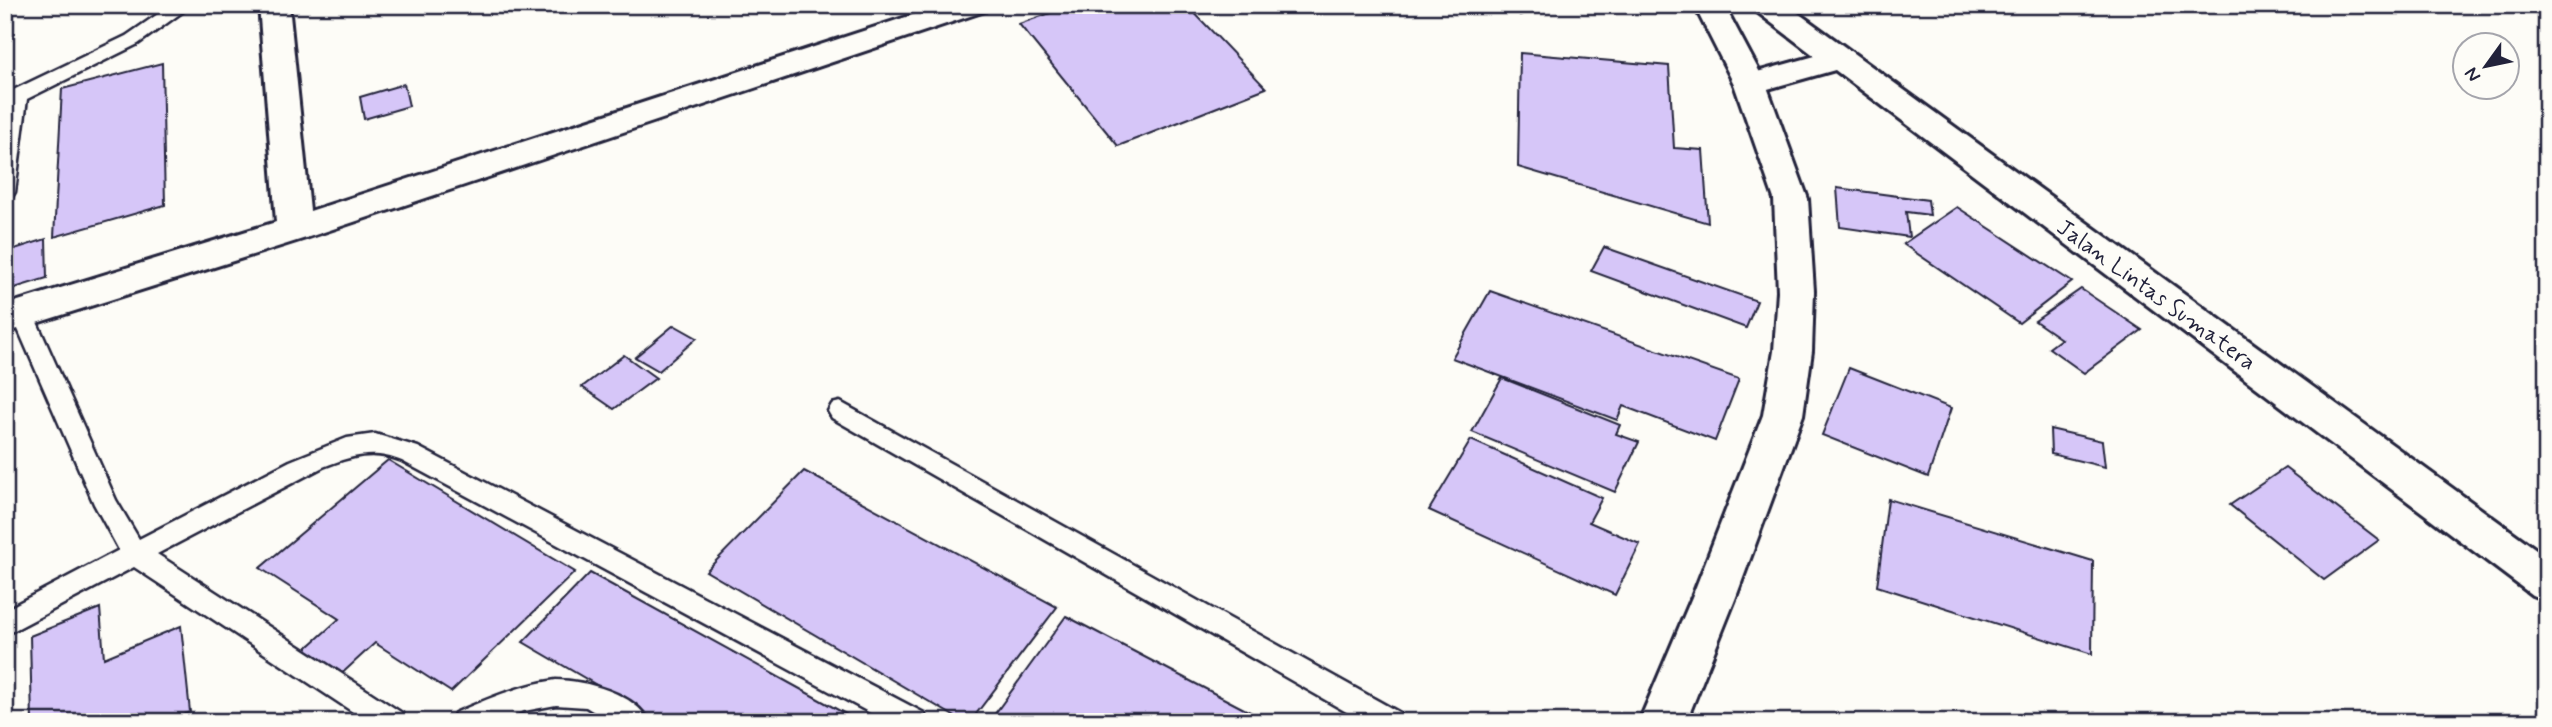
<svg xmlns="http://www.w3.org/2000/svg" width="2552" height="727" viewBox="0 0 2552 727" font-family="Mynerve,sans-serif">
<rect width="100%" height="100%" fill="#fdfcf7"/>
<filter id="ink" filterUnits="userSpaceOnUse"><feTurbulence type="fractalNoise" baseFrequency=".0143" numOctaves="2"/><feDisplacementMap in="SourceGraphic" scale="14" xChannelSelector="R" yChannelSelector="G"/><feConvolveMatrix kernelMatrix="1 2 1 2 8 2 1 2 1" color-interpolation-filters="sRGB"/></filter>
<g filter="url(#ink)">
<g fill="#d6c6f8" stroke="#22223b" stroke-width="2">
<polygon points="1073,5 1187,5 1266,88 1118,146 1019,24"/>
<polygon points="1508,5 1543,5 1520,15"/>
<polygon points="1520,53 1669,66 1674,148 1703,150 1708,223 1518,167"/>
<polygon points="162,63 165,205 54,237 62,89"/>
<polygon points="404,84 409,106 364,119 360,97"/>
<polygon points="1837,188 1928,200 1930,215 1906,212 1909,237 1840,227"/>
<polygon points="1957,207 2072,282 2019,323 1903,244"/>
<polygon points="46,239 47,278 5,291 5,252"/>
<polygon points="1604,247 1757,301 1746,328 1591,271"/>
<polygon points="2081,289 2142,330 2084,373 2049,348 2061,339 2035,321"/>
<polygon points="1490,291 1739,379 1715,441 1623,406 1617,420 1452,358"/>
<polygon points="674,325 697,338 659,371 635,357"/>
<polygon points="624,355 656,378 614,409 582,387"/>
<polygon points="1849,368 1951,408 1928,477 1822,435"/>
<polygon points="1502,378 1620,425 1616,434 1639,442 1615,492 1472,432"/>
<polygon points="2050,429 2102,441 2105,467 2051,454"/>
<polygon points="1471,440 1602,498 1589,522 1640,544 1615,595 1429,510"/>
<polygon points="388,460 575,572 451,692 375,643 336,679 300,654 339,619 260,568"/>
<polygon points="2285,468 2379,540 2324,580 2230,505"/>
<polygon points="804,471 1057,607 970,722 964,722 706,571"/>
<polygon points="1888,499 2093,561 2092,654 1877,586"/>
<polygon points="590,573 860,722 660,722 523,642"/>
<polygon points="100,608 104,658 181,626 190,712 171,719 172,722 32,722 30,636"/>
<polygon points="1066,616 1269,722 989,722"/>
</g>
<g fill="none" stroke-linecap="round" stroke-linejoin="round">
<defs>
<g id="service">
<polygon points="171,5 192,5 138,44 27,99 15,192 12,197 5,199 5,94 126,36"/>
<path d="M 22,305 L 30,307 L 33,313 L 116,500 L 139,539 L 290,461 L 347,438 L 375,434 L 418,447 L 924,713 L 928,722 L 887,722 L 402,461 C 373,449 351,456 323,467 L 157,554 L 402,713 L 406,722 L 368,722 L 134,567 L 5,635 L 5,610 L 119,550 L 94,504 L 11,313 L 14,307 Z"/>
<polygon points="840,402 1400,713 1404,722 1364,722 832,418 828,411 832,404"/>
<path d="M 556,680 C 584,680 637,694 649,722 L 611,722 L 586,707 L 556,705 L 524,711 L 496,722 L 451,722 L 455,713 C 488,699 520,685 556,680 Z"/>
</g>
<polygon id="minor" points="259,5 289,5 310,211 943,5 989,5 985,11 306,238 5,333 5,305 276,222"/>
<polygon id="secondary" points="1694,5 1724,5 1766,84 1808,199 1814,291 1812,351 1803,415 1736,597 1686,722 1639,722 1692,597 1763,415 1774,351 1778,291 1774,199 1734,84"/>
<polygon id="trunk" points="1752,5 1787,5 2547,557 2547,601 2532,595 1835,70 1750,94 1739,91 1734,84 1739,77 1815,56 1756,11"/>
</defs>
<use href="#service" stroke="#22223b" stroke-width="5"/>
<use href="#minor" stroke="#22223b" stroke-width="6"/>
<use href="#secondary" stroke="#22223b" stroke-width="6"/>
<use href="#trunk" stroke="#22223b" stroke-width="6"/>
<use href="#service" fill="#fdfcf7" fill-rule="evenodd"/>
<use href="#minor" fill="#fdfcf7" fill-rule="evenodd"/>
<use href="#secondary" fill="#fdfcf7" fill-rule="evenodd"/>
<use href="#trunk" fill="#fdfcf7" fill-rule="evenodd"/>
</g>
</g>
<g text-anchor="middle" stroke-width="7" stroke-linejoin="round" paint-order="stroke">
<g font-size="23" fill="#22223b" stroke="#fdfcf7">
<text transform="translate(2157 294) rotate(36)" y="8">Jalan Lintas Sumatera</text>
</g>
</g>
<rect width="2552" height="727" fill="none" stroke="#fdfcf7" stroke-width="28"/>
<rect x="14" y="14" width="2524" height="699" fill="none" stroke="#22223b" stroke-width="2.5" filter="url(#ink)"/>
<g transform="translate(2486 66) rotate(237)"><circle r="33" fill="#fdfcf7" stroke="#a5a5ac" stroke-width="2"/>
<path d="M0-5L12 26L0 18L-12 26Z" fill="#22223b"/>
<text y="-10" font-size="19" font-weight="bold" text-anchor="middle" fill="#22223b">N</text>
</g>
</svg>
